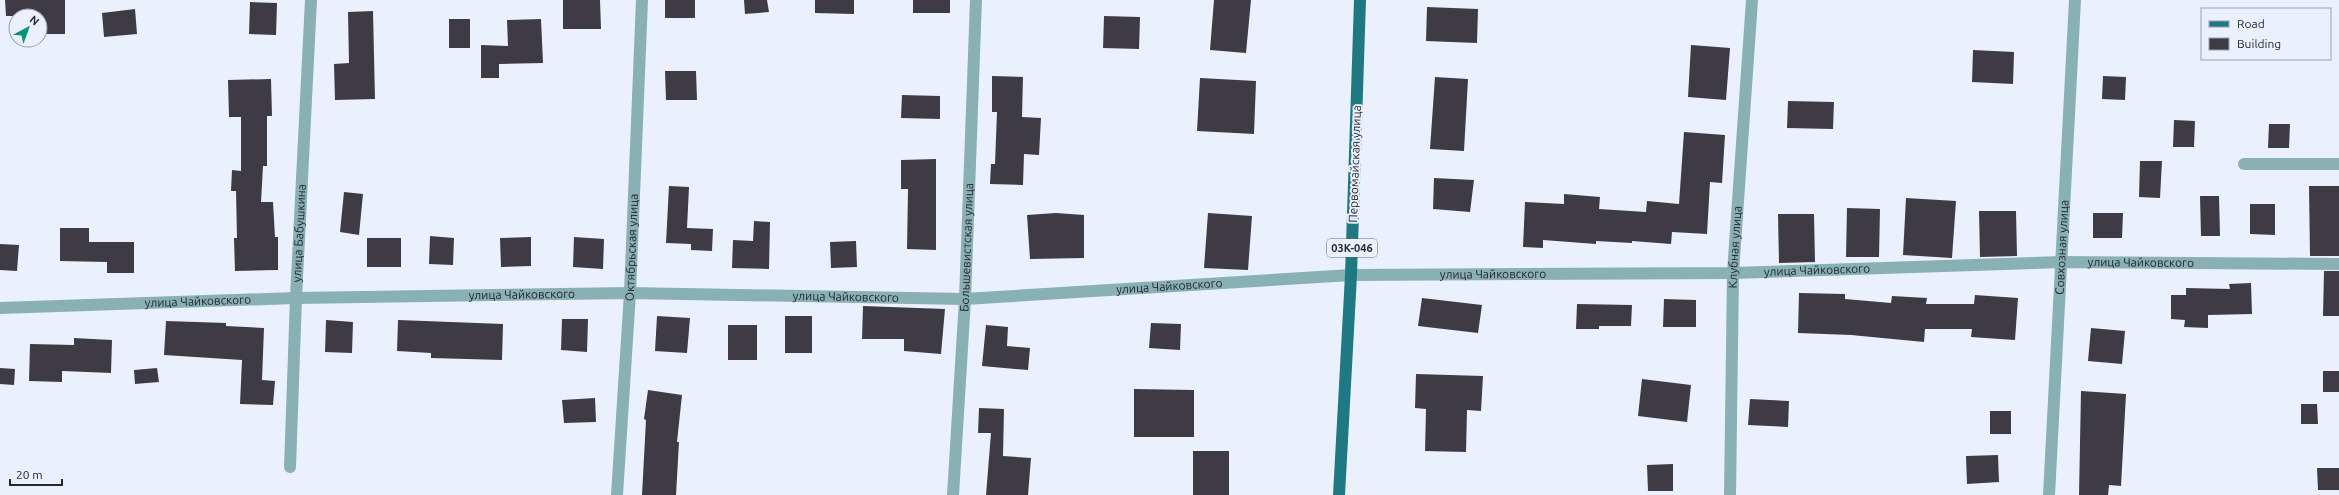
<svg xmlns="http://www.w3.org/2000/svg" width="2339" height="495" viewBox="0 0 2339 495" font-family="Ubuntu,sans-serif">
<rect width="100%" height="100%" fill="#eaf1fc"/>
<g fill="#3f3b44">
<polygon points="5,0 65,0 65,34 42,34 42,16 6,16"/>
<polygon points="563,0 600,0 601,29 563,29"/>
<rect x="665" y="0" width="30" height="18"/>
<polygon points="744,0 767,0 769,12 745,14"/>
<polygon points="815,0 854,0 854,14 815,13"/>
<rect x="913" y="0" width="37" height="13"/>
<polygon points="1214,0 1251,0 1246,53 1210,50"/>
<polygon points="250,2 277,3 276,35 249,34"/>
<polygon points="1427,7 1478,9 1477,43 1426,41"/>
<polygon points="135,9 137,34 104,37 102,13"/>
<polygon points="373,11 375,99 335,100 334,64 349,63 348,12"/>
<polygon points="1104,16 1140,17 1139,49 1103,48"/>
<rect x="449" y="19" width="21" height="29"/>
<polygon points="541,19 543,63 499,64 499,78 481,78 481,45 508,46 507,20"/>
<polygon points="1691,45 1730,48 1726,100 1688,97"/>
<polygon points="1973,50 2014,52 2013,84 1972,82"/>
<polygon points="665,71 696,71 697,100 666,100"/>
<polygon points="992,76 1023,77 1022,117 1041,118 1039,155 1024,154 1023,185 990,184 991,164 995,164 997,112 992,112"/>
<polygon points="2103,76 2126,77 2125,100 2102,99"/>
<polygon points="1435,77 1468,79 1464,151 1430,149"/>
<polygon points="1200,78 1256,81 1254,134 1197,131"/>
<polygon points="271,79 272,116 267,116 267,166 263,166 261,202 273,202 275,237 278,237 278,270 235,271 234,238 237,238 236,191 231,191 232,170 241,171 241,117 229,117 228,80"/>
<polygon points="902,95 940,96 940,119 901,118"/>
<polygon points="1788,101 1834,102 1833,129 1787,128"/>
<polygon points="2174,120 2195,121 2194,147 2173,147"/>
<polygon points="2269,124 2290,124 2289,148 2268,148"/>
<polygon points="1684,132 1725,135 1722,183 1710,182 1707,234 1672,232 1671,244 1632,241 1632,243 1596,241 1596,244 1543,240 1543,248 1523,247 1525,202 1564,204 1564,194 1600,197 1599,209 1646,212 1647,201 1679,204"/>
<polygon points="936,159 936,250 907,249 908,189 901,189 901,160"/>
<polygon points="2140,161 2162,161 2160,198 2139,197"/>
<polygon points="1434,178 1474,180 1470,212 1433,209"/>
<polygon points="669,186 689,187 687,228 713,229 712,251 691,250 691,244 666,243"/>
<polygon points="2309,186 2339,186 2339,256 2310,256"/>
<polygon points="344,192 363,194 359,235 340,232"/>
<polygon points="2200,196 2219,196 2220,236 2201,236"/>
<polygon points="1906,198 1956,201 1952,258 1903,255"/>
<polygon points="2250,204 2275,204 2275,235 2250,234"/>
<polygon points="1847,208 1880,209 1879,257 1846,257"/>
<polygon points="1979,211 2016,211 2017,256 1980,257"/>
<polygon points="1056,213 1084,215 1084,258 1030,259 1027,215"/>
<polygon points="1208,213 1252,216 1248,270 1204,268"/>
<polygon points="2093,213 2123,213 2122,238 2093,238"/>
<polygon points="1778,214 1814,214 1815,262 1779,263"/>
<polygon points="754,221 770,222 769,269 732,268 733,240 753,241"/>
<polygon points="60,228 89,228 89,242 134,242 134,273 107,273 107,262 60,261"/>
<polygon points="430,236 454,238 453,265 429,264"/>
<polygon points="531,237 531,266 501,267 500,238"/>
<polygon points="574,237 604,239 603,269 573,267"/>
<rect x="367" y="238" width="34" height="29"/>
<polygon points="856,241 857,267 831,268 830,242"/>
<polygon points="0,244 19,245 17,271 0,270"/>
<polygon points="2324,271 2339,271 2339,316 2323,316"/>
<polygon points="2251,283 2252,314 2208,315 2208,328 2184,327 2185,320 2171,319 2171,295 2186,295 2186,288 2230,289 2229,284"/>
<polygon points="1799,293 1845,294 1845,299 1891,303 1892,296 1927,298 1926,304 1974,304 1975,295 2018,298 2015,340 1971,337 1972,329 1925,329 1924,342 1851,335 1798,333"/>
<polygon points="1422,298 1482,305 1478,333 1418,326"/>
<polygon points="1664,299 1696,300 1696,327 1663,327"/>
<polygon points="1577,304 1632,305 1631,326 1599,326 1599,329 1576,329"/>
<polygon points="863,306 945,309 941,354 904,351 904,339 862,339"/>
<polygon points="657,316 690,318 687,353 655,351"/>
<rect x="785" y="316" width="27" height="37"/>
<polygon points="562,319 588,319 587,352 561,350"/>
<polygon points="326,320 353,322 352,353 325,352"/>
<polygon points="398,320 503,324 502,360 431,358 431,353 397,351"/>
<polygon points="166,321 226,323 226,326 264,328 262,380 275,381 273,405 240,404 242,360 164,355"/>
<polygon points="1151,323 1181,324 1180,350 1149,348"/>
<rect x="728" y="325" width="29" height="35"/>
<polygon points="986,325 1008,327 1007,346 1030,348 1028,370 982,366"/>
<polygon points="2091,328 2125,331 2122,364 2088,361"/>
<polygon points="74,338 112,340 111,373 62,371 62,382 29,381 30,344 74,345"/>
<polygon points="0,368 15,369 14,385 0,384"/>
<polygon points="157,368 159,382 135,384 134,370"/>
<rect x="2323" y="371" width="16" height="21"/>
<polygon points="1416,374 1483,376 1481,411 1467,410 1466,452 1425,451 1426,409 1415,408"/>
<polygon points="1642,379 1691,385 1687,422 1638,416"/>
<polygon points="1134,389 1194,390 1194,437 1134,437"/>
<polygon points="648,390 682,395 677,442 679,442 676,495 642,495 646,420 644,419"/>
<polygon points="2081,391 2126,394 2121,486 2109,485 2108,495 2079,495"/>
<polygon points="595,398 596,422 564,423 562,400"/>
<polygon points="1750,399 1789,401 1788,427 1748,425"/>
<polygon points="2301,404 2317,404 2318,424 2301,424"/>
<polygon points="979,408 1004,409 1003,456 1031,458 1028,495 986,495 991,433 978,433"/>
<rect x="1990" y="411" width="21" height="23"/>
<rect x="1193" y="451" width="36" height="44"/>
<polygon points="1998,455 1999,482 1967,484 1966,456"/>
<polygon points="1673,464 1673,491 1648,491 1647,465"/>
<polygon points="2317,468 2339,468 2339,490 2318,490"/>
</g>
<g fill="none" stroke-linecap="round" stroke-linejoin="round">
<g stroke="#88b0b5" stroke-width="12">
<polyline points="2244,164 2339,164"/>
<path id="s1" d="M 0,308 L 296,298 L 630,293 L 965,299 L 1351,275 L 1733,273 L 2062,262 L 2339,264"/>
<path id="s2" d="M 290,467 L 296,298 L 311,0"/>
<path id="s3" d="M 617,495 L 630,293 L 642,0"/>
<path id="s4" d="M 953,495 L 965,299 L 976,0"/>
<path id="s5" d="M 1730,495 L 1733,273 L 1752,0"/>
<path id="s6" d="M 2049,495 L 2075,0"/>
</g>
<polyline stroke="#1f7983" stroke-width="12" points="1339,495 1351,275 1360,0"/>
</g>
<g text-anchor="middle" stroke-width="4" stroke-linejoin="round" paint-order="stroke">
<rect fill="#eaf1fc" stroke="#60646a" stroke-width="1" x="1327" y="239" width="50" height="18" rx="3"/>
<g font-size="11" font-weight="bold" fill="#25272b">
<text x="1352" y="252">03К-046</text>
</g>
<g font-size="12" fill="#25272b" stroke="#eaf1fc">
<text transform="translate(1355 164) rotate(-88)" y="4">Первомайская улица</text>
<text dy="4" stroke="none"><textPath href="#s2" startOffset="234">улица Бабушкина</textPath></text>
<text dy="4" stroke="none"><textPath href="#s5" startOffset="248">Клубная улица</textPath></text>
<text dy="4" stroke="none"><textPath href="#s3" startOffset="248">Октябрьская улица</textPath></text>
<text dy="4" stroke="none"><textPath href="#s4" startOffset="248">Большевистская улица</textPath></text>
<text dy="4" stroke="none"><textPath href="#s6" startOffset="248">Совхозная улица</textPath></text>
<text dy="4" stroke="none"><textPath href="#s1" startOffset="2142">улица Чайковского</textPath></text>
<text dy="4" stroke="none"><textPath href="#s1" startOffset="1818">улица Чайковского</textPath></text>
<text dy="4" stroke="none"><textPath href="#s1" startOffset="1494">улица Чайковского</textPath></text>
<text dy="4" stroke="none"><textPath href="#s1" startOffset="1170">улица Чайковского</textPath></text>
<text dy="4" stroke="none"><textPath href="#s1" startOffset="522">улица Чайковского</textPath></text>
<text dy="4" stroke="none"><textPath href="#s1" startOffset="846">улица Чайковского</textPath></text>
<text dy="4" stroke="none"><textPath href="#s1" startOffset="198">улица Чайковского</textPath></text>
</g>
</g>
<rect x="2201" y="8" width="130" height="52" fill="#eaf1fc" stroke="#9ba0a8"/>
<rect x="2209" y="21" width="20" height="6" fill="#1f7983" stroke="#9ba0a8"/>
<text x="2237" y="28" font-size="12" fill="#25272b">Road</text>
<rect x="2209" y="38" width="20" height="12" fill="#3f3b44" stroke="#9ba0a8"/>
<text x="2237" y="48" font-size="12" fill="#25272b">Building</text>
<g transform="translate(28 28) rotate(41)"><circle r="19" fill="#eaf1fc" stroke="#9ba0a8"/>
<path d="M0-3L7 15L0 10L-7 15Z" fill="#059380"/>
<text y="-6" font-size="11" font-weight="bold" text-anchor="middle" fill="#25272b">N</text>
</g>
<path d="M10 479v6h52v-6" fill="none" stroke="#25272b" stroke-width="2"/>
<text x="16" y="479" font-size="12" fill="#25272b" stroke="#eaf1fc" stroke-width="3" paint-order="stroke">20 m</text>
</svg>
